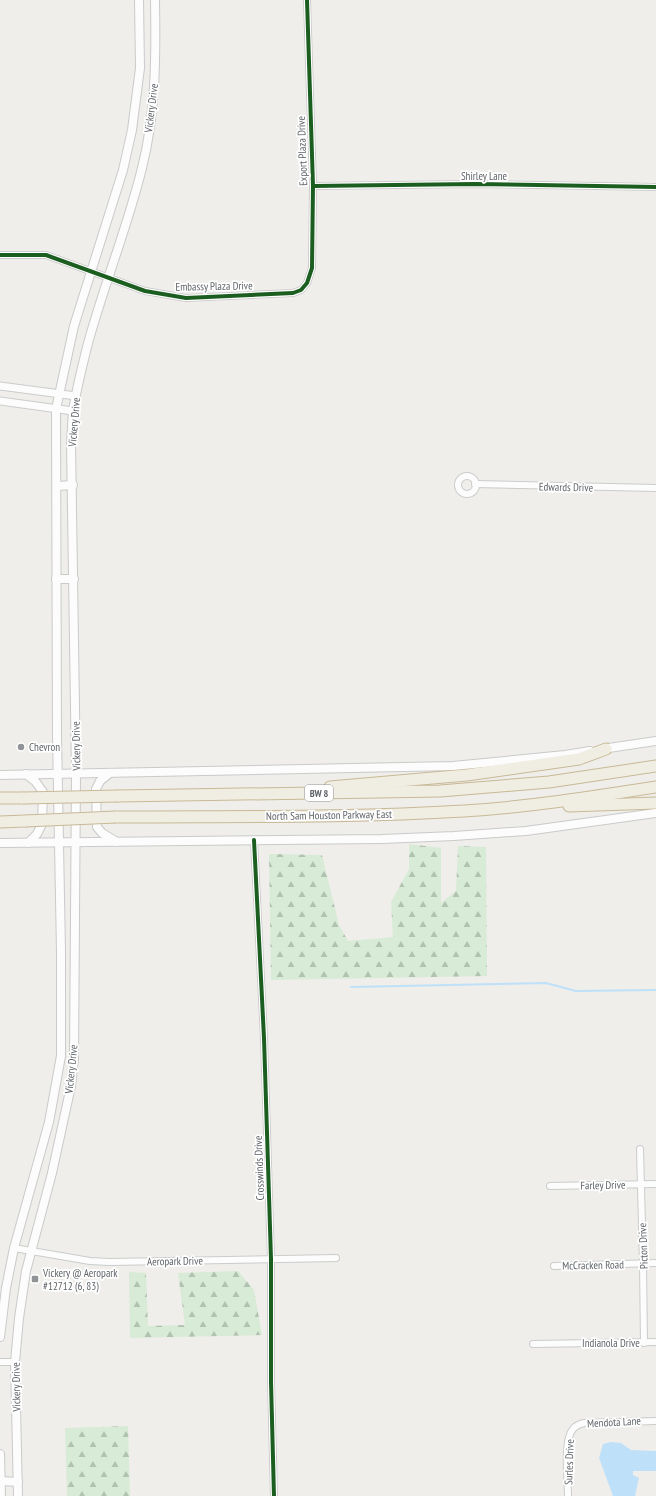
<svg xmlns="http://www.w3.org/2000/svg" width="656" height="1496" viewBox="0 0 656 1496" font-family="'PT Sans Narrow',sans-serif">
<defs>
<pattern id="forest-firs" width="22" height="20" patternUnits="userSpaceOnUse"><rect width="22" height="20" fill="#d8ebd6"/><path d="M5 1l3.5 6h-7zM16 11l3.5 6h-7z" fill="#b2c2b1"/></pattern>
</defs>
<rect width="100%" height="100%" fill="#efeeea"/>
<g fill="url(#forest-firs)">
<polygon points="409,844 441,848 441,903 456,891 458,846 486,847 487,976 271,980 269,854 322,855 339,925 348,941 393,937 391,902 409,869"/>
<polygon points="238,1271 254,1290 262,1335 130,1338 129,1272 146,1273 148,1326 185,1325 178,1273"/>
<polygon points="128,1426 130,1496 67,1496 65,1428"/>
</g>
<polygon fill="#bfe0f9" points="611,1442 621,1443 631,1450 656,1451 656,1471 633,1471 633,1475 639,1478 635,1496 613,1496 599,1458 603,1444"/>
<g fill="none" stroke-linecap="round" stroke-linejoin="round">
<polyline stroke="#bfe0f9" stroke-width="2" points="351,987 546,983 576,991 656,990"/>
<defs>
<g id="minor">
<polyline points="313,186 475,184 656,187"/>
<polyline points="0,255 46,255 145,291 186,298 293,293 301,290 307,283 312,268 313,186 307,0"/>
<circle cx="467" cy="485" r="9"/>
<polyline points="475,484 656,488"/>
<polyline points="254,840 264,1038 271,1259 271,1382 274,1496"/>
<polyline points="640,1149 643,1264 644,1343"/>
<polyline points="550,1186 656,1184"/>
<polyline points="14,1248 90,1261 109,1262 336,1258"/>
<polyline points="554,1266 656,1263"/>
<polyline points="533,1344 656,1342"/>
<polyline points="0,1362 15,1362"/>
<path d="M 568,1496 C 568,1481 563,1440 573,1429 C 576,1425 580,1424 584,1423 L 656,1421"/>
</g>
<g id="tertiary">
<polyline points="0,386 76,396"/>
<polyline points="0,401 73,411"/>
</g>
<g id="secondary">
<polyline points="57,486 73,485"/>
<polyline points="56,579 74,579"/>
<polyline points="602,749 656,741"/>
<polyline points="110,773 100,781 96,789 97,827 102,833 117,842"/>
<polyline points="26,774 35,781 43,792 42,824 37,834 28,843"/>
<polyline points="0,775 453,766 565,755 590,751"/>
<polyline points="0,843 382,839 454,836 526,831 656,813"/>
<polyline points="0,1337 6,1288 14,1248 49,1122 61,1056 61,952 57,736 56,409 74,326 123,170 132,130 140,68 139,0"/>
<polyline points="0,1454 1,1496"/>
<polyline points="1,1481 18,1482"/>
<path d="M 18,1496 L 15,1362 L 19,1318 L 26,1271 L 52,1173 L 71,1086 L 74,1059 L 76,774 L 71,442 C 72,432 72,422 73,412 C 76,390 82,368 87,347 C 103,287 127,229 142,168 C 156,113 156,56 155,0"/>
</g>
<g id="motorway">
<polyline points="330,787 467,775 579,759 606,749"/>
<polyline points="118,796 440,791 549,782 656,766"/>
<polyline points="0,798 23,798"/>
<polyline points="569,806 656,803"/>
<path d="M 116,817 C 232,816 348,818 464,811 C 528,807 592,797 656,787"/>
<polyline points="0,822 25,821"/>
</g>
</defs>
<use href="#minor" stroke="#cbcccc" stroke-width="8"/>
<use href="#tertiary" stroke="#cbcccc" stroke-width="9"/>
<use href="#secondary" stroke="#cacacb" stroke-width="10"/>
<use href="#motorway" stroke="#c8b996" stroke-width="13"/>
<use href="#minor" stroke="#fdfcfc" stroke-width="6"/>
<use href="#tertiary" stroke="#fdfcfc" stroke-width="7"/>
<use href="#secondary" stroke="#fdfcfc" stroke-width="8"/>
<use href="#motorway" stroke="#f0ede3" stroke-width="11"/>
<defs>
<g id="motorway-bridge">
<polyline points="23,798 118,796"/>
<polyline points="25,821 116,817"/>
</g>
</defs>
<use href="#motorway-bridge" stroke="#c8b996" stroke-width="13" stroke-linecap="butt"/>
<use href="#motorway-bridge" stroke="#f0ede3" stroke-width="11"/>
<defs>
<g id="cycleway">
<polyline points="313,186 475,184 656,187"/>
<polyline points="0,255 46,255 145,291 186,298 293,293 301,290 307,283 312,268 313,186 307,0"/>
<polyline points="254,840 264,1038 271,1259 271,1382 274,1496"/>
</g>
</defs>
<use href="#cycleway" stroke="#fff" stroke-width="6"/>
<use href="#cycleway" stroke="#1b5e20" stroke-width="4"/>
</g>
<g fill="#919496" stroke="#fff" stroke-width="1.5">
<circle cx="21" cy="747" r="4"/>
<rect x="31" y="1275" width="8" height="8" rx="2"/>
</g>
<g text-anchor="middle" stroke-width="3.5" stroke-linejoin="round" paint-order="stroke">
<rect fill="#fff" stroke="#8f9295" stroke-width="1" x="305" y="785" width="28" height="16" rx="3"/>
<g font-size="10" font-weight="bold" fill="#5f6368">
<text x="319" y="797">BW 8</text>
</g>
<g font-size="11" fill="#5f6368" stroke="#fff">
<text transform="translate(151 108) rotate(-83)" y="4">Vickery Drive</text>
<text transform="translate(302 151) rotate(-92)" y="4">Export Plaza Drive</text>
<text x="484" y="180">Shirley Lane</text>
<text transform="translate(214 286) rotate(-1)" y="4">Embassy Plaza Drive</text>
<text transform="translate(74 422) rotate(-85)" y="4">Vickery Drive</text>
<text transform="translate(566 487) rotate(1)" y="4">Edwards Drive</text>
<text transform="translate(76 746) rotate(-91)" y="4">Vickery Drive</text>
<text transform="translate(329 815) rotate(-1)" y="4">North Sam Houston Parkway East</text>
<text transform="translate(71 1069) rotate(-84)" y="4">Vickery Drive</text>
<text transform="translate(259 1168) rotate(-92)" y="4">Crosswinds Drive</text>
<text transform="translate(603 1185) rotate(-1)" y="4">Farley Drive</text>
<text transform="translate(643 1246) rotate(-92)" y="4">Picton Drive</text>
<text transform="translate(175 1261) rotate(-1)" y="4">Aeropark Drive</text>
<text transform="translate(593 1265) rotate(-1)" y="4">McCracken Road</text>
<text x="611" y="1347">Indianola Drive</text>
<text transform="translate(16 1387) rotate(-91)" y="4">Vickery Drive</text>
<text transform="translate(614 1422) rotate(-3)" y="4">Mendota Lane</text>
<text transform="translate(569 1462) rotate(-88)" y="4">Surles Drive</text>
</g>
<g font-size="11" fill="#5f6368" stroke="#fff" text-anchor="start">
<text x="29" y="751">Chevron</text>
<text x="43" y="1277">Vickery @ Aeropark<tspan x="43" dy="13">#12712 (6, 83)</tspan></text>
</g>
</g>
</svg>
